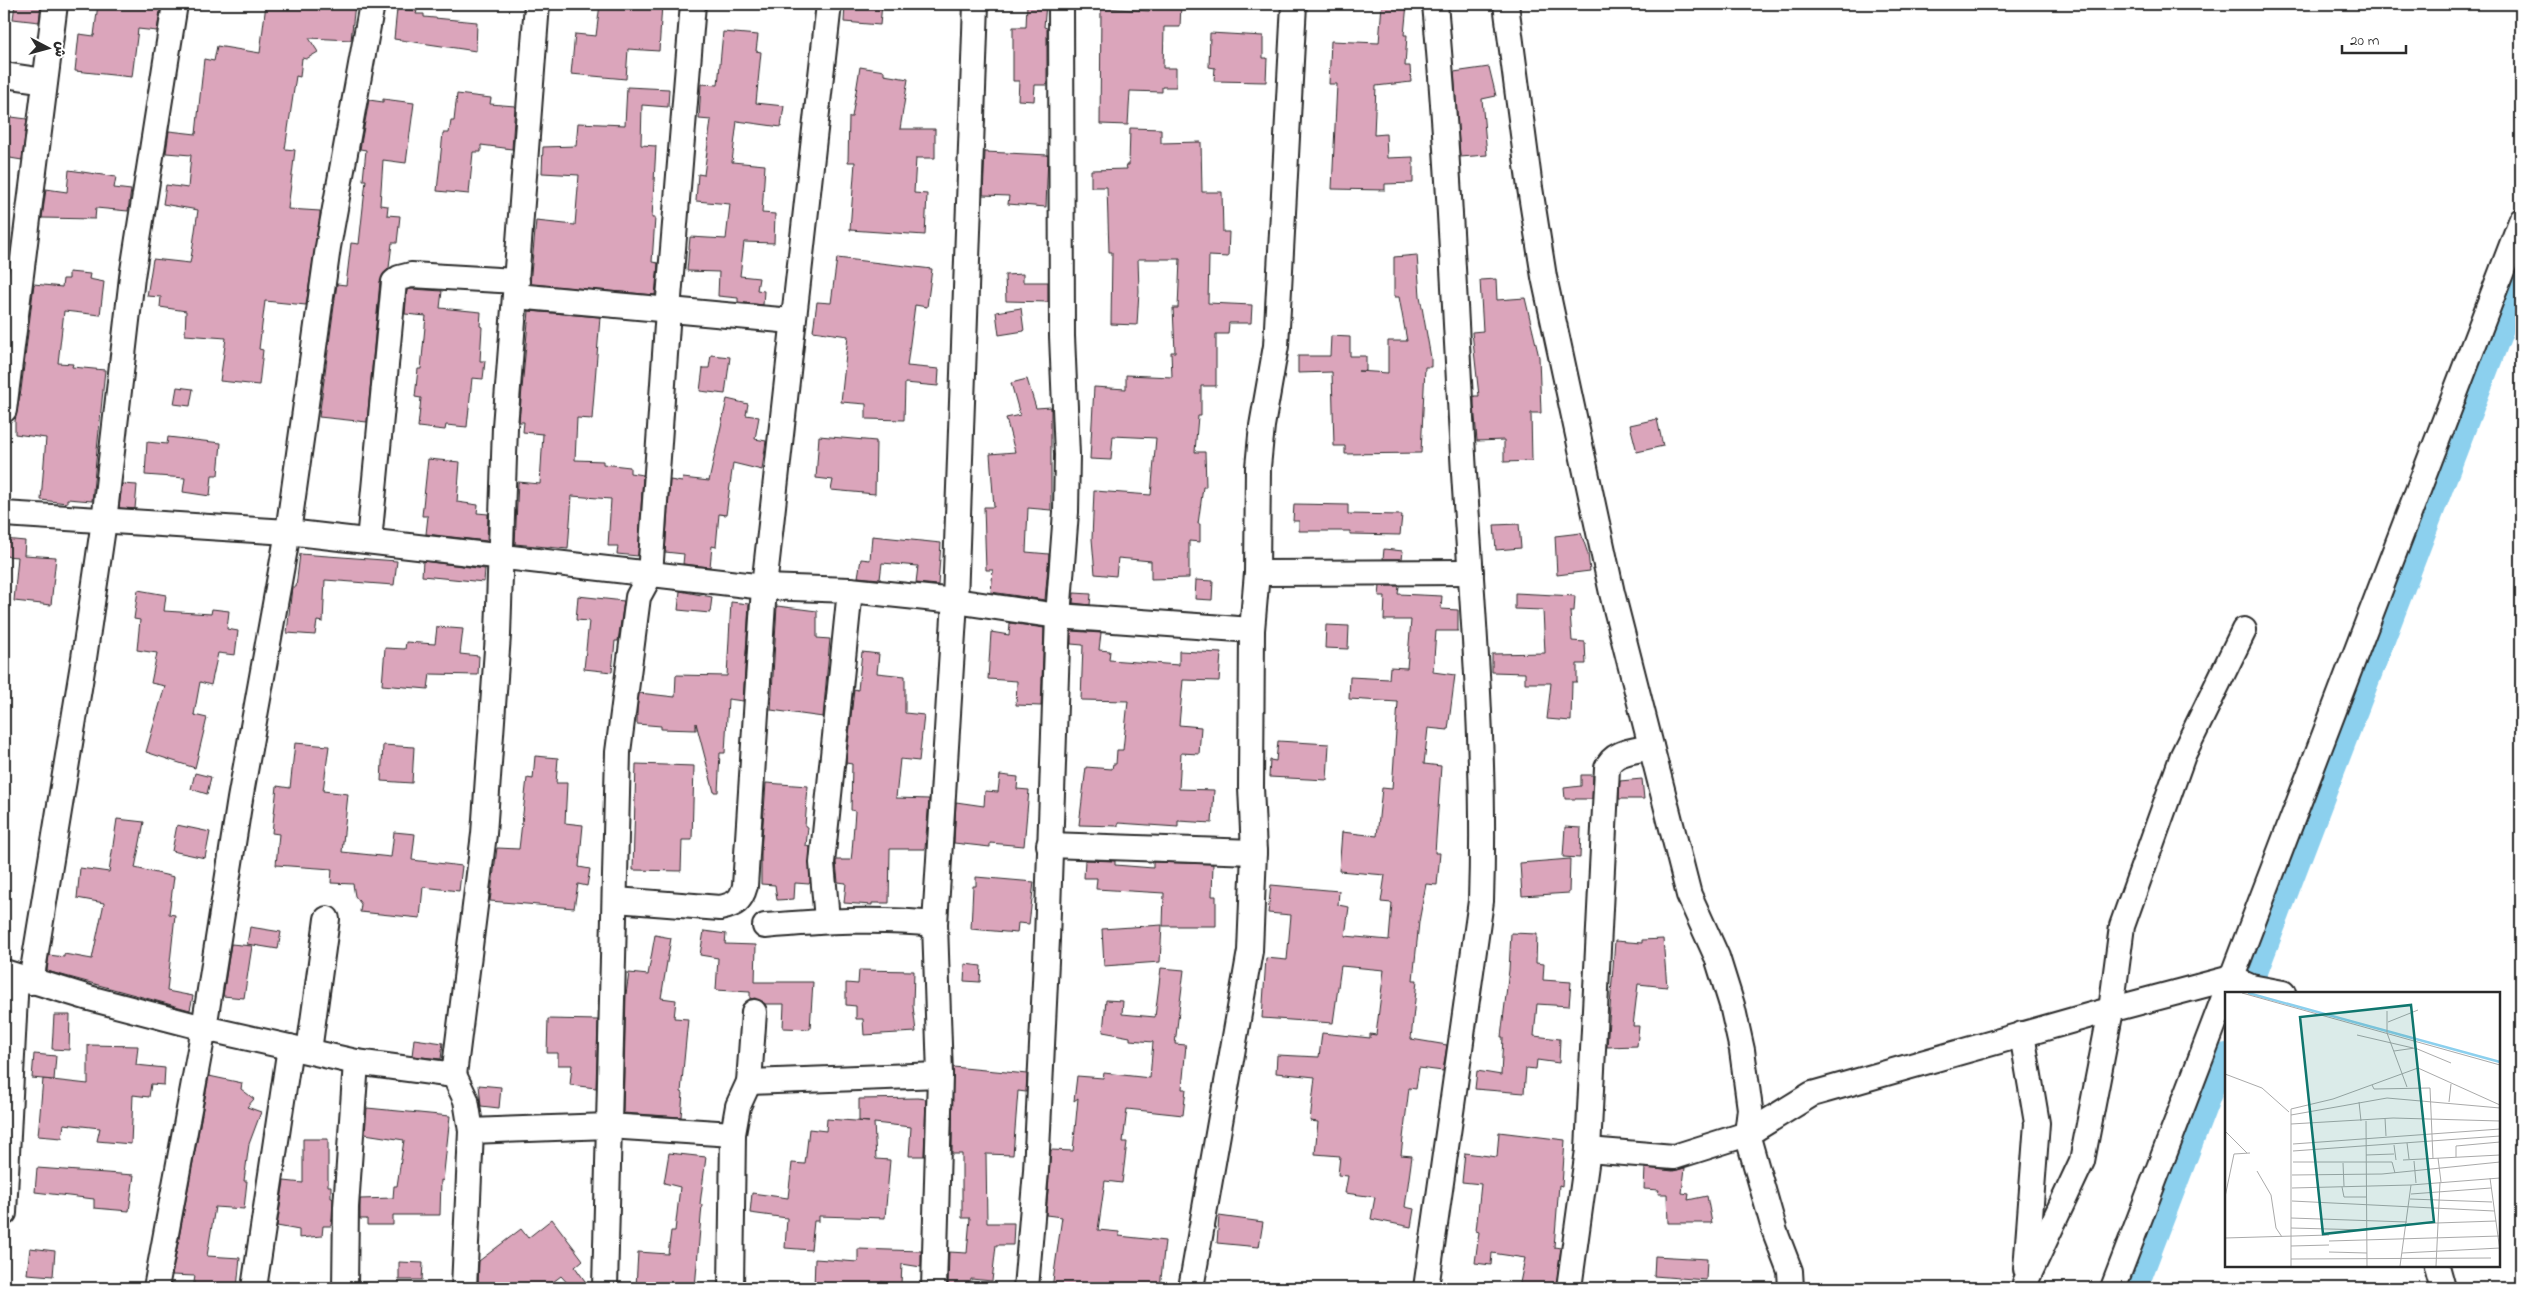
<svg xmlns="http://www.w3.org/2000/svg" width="2525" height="1292" viewBox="0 0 2525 1292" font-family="'Indie Flower','Playpen Sans Arabic',sans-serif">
<rect width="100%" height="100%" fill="#fff"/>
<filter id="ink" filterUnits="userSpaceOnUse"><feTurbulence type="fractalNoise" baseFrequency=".02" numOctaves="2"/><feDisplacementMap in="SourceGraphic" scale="10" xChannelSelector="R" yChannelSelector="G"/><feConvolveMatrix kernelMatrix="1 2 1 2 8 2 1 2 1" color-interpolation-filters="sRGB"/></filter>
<g filter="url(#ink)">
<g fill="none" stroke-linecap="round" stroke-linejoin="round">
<g stroke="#8cd0ee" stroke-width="22">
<polyline points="2249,993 2521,282"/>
<polyline points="2137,1288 2226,1054"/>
</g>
</g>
<g fill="#dba5bb" stroke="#2b2b2b">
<polygon points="15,4 41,4 39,22 13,19"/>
<polygon points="98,4 161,4 157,31 138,29 132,77 75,71 79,34 94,36"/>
<polygon points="266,4 355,4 351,40 309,38 318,52 306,59 302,58 300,77 296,76 285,149 295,150 288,209 320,211 320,216 306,305 265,301 259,349 263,350 259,385 220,381 226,338 185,335 186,311 160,307 161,297 147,296 153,259 190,263 192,252 198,210 163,204 166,185 188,188 191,155 166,153 169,131 196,134 204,59 214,61 217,46 260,53"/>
<polygon points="600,4 627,7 627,4 662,4 659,51 628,49 626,79 571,74 575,34 596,36"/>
<polygon points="845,4 882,4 880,25 844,22"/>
<polygon points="1027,4 1046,4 1044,27 1047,28 1047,85 1035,85 1034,101 1018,100 1019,81 1013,81 1013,27 1026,27"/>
<polygon points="1150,4 1181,4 1180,27 1164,27 1163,68 1176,68 1176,87 1162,87 1162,92 1130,91 1128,125 1100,124 1101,8 1150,11"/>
<polygon points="1382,4 1407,4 1404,35 1407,35 1405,66 1410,66 1411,82 1376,86 1374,135 1386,134 1387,158 1413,157 1413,183 1385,184 1385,190 1332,189 1337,84 1329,84 1331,41 1379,43"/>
<polygon points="397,9 417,11 416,14 424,14 424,17 477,22 476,51 394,39"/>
<polygon points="723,32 758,35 756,51 761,52 756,103 784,106 781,127 737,121 732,162 765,165 762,213 775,214 774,243 744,242 740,276 759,278 757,290 764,291 763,305 738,302 738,298 718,296 719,272 687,271 690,237 726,239 730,204 696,201 698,174 704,175 711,120 699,119 701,84 718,85"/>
<polygon points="1210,33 1263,36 1263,58 1267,58 1266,82 1214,81 1215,68 1209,67"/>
<polygon points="860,67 884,71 884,75 908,79 900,129 935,129 935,158 916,158 914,193 927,194 925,235 850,230 855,162 848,162 849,117 852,117"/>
<polygon points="1489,67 1496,96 1482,99 1487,155 1460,157 1454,72"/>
<polygon points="627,87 669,89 668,107 642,105 641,145 656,146 652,218 655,218 652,262 658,263 655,295 530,284 536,221 575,225 579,175 542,173 543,147 576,146 578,123 625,125"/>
<polygon points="457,94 491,98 490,104 515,106 512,149 481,145 481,152 473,152 469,194 437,191 443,133 449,133 451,121 454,121"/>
<polygon points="383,99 414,103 406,163 383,160 380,205 388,206 387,215 400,216 397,243 392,243 389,268 380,281 367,422 319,417 337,284 346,285 351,243 359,244 366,180 363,180 366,150 360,149 369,100 383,102"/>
<polygon points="4,116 27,119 22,160 4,157"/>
<polygon points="1130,128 1161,129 1161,143 1201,142 1202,192 1222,192 1223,232 1229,232 1228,257 1209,256 1208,303 1252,305 1251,323 1229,323 1228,334 1216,334 1216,386 1201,386 1201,416 1198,416 1195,452 1205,452 1206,487 1203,487 1198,524 1200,524 1200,542 1189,541 1189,578 1151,579 1151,561 1118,558 1116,576 1095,574 1092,539 1094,491 1151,495 1156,438 1113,436 1111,460 1090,459 1094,387 1126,389 1126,375 1172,377 1171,352 1175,352 1173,308 1178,308 1180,259 1138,259 1139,291 1137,325 1111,324 1112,252 1109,252 1107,187 1091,187 1091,170 1127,169 1126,165 1129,165"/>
<polygon points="985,152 1048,155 1046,207 1008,204 1009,196 983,195"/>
<polygon points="69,170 116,177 114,188 131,190 128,211 96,208 95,219 42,218 46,189 67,192"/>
<polygon points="1417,255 1420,296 1431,358 1431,367 1425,367 1421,453 1345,454 1345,446 1334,446 1332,372 1298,373 1298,356 1330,356 1331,336 1350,337 1350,356 1366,356 1366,371 1358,371 1388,373 1388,341 1407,341 1399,297 1394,297 1394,257"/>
<polygon points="837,258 932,269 927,307 915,305 907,366 939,369 938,386 905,383 904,420 866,419 866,404 841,402 848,336 813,331 817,302 831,303"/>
<polygon points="69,272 90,274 89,279 104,282 100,315 64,311 58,363 73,364 72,367 105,370 92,501 67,499 67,503 41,500 46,438 15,434 15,421 21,390 34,284 62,287 63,279 69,279"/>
<polygon points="1023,274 1023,282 1048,282 1048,302 1006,301 1005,275"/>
<polygon points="1496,279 1497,300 1525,298 1539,357 1541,413 1531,413 1532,461 1504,462 1504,440 1477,441 1474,404 1474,396 1479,396 1472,332 1483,331 1480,280"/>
<polygon points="412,289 442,291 440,308 481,312 480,326 482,327 480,361 485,361 483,379 472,378 467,427 446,425 445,430 418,427 421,398 415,397 418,369 421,369 426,316 405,314 407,290"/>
<polygon points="1021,308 1024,331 999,335 996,312"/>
<polygon points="529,311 600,317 592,419 577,418 575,460 603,461 603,464 630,467 630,473 643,475 638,556 617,554 618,546 608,546 611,499 572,496 568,549 515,544 518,482 540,484 543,434 523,432 524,422 519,422"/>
<polygon points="711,355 730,357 725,394 700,391 703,368 709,368"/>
<polygon points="1027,379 1036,408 1051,407 1051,510 1028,508 1026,552 1049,554 1045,600 991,592 993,570 986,570 984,507 994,507 990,454 1015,452 1006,418 1020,415 1011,383"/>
<polygon points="177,387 193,389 190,406 174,404"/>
<polygon points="727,399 748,404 746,415 759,417 755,439 766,441 762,470 733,463 726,515 719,514 716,547 712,546 710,567 683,564 684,554 665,552 670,480 682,482 683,478 709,481"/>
<polygon points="1657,419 1663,446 1637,452 1630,425"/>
<polygon points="819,436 876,441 875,494 831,490 833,480 816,478"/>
<polygon points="168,437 221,443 218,475 212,475 210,496 183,492 185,478 145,475 147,442 167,444"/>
<polygon points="428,459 460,462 457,502 478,505 477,513 488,514 487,541 426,534 428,516 422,516"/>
<polygon points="122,484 137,485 135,509 119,508"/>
<polygon points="1294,504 1348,505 1348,514 1402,515 1400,535 1350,534 1350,531 1299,531 1299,521 1293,521"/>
<polygon points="1519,524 1521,548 1496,550 1494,525"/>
<polygon points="1581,533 1588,554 1590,571 1557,575 1555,536"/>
<polygon points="872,536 941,543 938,585 916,583 918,566 882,563 880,579 858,577 861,559 870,560"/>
<polygon points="4,539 25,541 24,555 56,557 51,605 14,601 18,557 4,556"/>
<polygon points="1384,549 1403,551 1402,559 1383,559"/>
<polygon points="300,554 397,561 394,585 325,580 323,622 317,621 315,635 287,633 292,587 296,587"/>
<polygon points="423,561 485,569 484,582 422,576"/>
<polygon points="1196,580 1213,581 1212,600 1195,599"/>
<polygon points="1380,586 1399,586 1398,594 1442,596 1441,609 1458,610 1458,631 1436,631 1433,672 1455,675 1448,730 1428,728 1424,764 1441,766 1435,853 1440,853 1437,885 1426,884 1419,922 1413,980 1417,980 1411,1039 1447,1045 1443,1071 1419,1068 1416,1089 1409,1088 1401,1155 1412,1156 1405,1207 1414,1209 1411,1227 1371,1219 1375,1197 1345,1193 1348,1176 1338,1175 1340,1156 1315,1154 1318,1122 1310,1121 1315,1077 1276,1073 1277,1055 1319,1057 1322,1033 1370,1038 1370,1034 1376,1035 1384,970 1341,966 1333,1023 1262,1018 1266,958 1287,960 1291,915 1268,913 1271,885 1339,891 1338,905 1349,907 1345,936 1389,940 1392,903 1381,902 1385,875 1339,871 1342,832 1377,836 1382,788 1392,789 1398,702 1349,699 1350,677 1389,679 1390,667 1407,668 1411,620 1384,620 1385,596 1379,596"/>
<polygon points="138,590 166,595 164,611 211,614 212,609 229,611 227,629 238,631 235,655 218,653 211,685 200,682 194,715 207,718 195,768 146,752 165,686 151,683 157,653 137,650 140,620 134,619"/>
<polygon points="680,591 712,597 710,613 678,610"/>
<polygon points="1074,593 1091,594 1090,605 1073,603"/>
<polygon points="1515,593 1575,596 1574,611 1570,611 1572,641 1585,642 1586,664 1577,664 1577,682 1572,682 1571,721 1547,719 1551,683 1525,683 1525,673 1492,672 1492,654 1545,653 1543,610 1515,609"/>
<polygon points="578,596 624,601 618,641 615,641 612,672 584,669 589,621 576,620"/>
<polygon points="731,602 749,604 743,701 728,699 725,753 720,753 718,792 714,792 696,723 696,730 661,729 661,726 637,724 637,709 639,693 675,697 676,675 727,676"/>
<polygon points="777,606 817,611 817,638 830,639 823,717 771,710"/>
<polygon points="1010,623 1044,628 1041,706 1016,705 1017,681 988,679 991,632 1009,635"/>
<polygon points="1326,625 1349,626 1348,649 1325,648"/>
<polygon points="437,627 463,629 460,654 479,656 478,675 430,674 428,689 382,685 385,648 405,649 406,642 435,644"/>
<polygon points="1071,631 1101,633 1099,650 1110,651 1109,660 1179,665 1179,651 1221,653 1219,681 1183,680 1179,725 1201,727 1199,754 1181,753 1179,789 1214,790 1212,823 1178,821 1178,827 1118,823 1118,826 1079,825 1086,767 1112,769 1113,764 1116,764 1117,750 1123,750 1128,701 1081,700 1083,645 1071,644"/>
<polygon points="862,652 879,654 877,673 905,676 905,713 924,715 919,761 900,759 896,798 929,799 925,849 890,849 889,903 872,903 872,905 844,903 846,883 838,882 836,863 836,860 851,860 852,852 855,811 851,810 852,764 846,763 854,689 858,690"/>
<polygon points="1278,741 1329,744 1327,780 1269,777 1270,760 1276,761"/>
<polygon points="295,743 329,746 323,791 348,794 342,852 391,857 394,832 415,834 412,860 462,866 459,891 423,887 420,918 360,912 361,904 355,896 353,884 331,883 332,869 276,865 279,834 272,833 277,786 290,788"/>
<polygon points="383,745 414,747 412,783 381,781"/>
<polygon points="535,756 558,758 556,783 567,783 565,823 583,825 579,867 590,869 587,886 578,884 574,908 490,901 497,848 519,849 527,778 533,779"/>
<polygon points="636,764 694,766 692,840 682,840 681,871 633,870"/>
<polygon points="195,773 211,777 207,794 191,789"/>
<polygon points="1000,775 1018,777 1017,789 1029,790 1024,846 990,843 990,847 954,843 956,802 984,806 985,791 998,792"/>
<polygon points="1581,775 1593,775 1592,799 1565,799 1564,788 1581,786"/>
<polygon points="1642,779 1644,799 1619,799 1620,781"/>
<polygon points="766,783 808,786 805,826 808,827 806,846 810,847 810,882 809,884 795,883 794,899 777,900 775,885 761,884 761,851"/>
<polygon points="117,819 144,822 135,868 174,877 169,914 175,915 167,991 193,996 190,1010 47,971 49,955 64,957 64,954 92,959 104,903 77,898 80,868 109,872"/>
<polygon points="177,825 210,832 205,858 172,851"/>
<polygon points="1565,827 1581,828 1580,858 1563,857"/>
<polygon points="1570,859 1569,893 1522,896 1520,863"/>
<polygon points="1085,860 1115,861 1115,865 1153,868 1153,862 1213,864 1212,896 1216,896 1216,926 1163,926 1164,893 1096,889 1097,878 1084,878"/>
<polygon points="976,877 1034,882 1029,924 1018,923 1017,933 971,929 973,886 976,886"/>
<polygon points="1162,925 1160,962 1104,966 1102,929"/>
<polygon points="250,927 281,932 278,949 247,944"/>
<polygon points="704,931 726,934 725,944 756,945 755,982 813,982 810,1029 783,1028 784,1004 764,1004 755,998 750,999 750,992 716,990 718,958 700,955"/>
<polygon points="1511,933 1537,934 1536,963 1544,964 1543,980 1571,982 1569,1006 1537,1004 1534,1036 1560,1039 1559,1063 1537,1060 1536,1069 1526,1068 1524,1093 1475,1089 1477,1071 1501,1075 1503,1037 1501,1037 1509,970"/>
<polygon points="655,935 671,938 661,998 676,1000 674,1018 688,1019 681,1092 683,1093 681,1117 623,1113 626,994 629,973 648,975"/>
<polygon points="1663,939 1667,987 1638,984 1633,1026 1639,1026 1637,1046 1607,1047 1615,941 1642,943 1642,940"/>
<polygon points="231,944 252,946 244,998 223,996"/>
<polygon points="965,964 981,966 980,982 964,981"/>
<polygon points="1161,968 1184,970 1175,1044 1186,1045 1182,1089 1186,1089 1183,1115 1127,1109 1123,1142 1127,1142 1122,1183 1105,1181 1098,1230 1119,1232 1119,1236 1165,1241 1160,1288 1052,1288 1062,1217 1046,1215 1051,1150 1073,1151 1078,1098 1074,1101 1077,1076 1103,1078 1104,1073 1150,1078 1153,1042 1130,1040 1130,1037 1103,1032 1106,1000 1123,1001 1122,1014 1155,1017"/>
<polygon points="859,970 914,971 913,1006 916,1032 864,1035 863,1019 856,1019 856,1006 846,1005 846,983 858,984"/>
<polygon points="54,1015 70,1015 69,1050 52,1049"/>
<polygon points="548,1019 598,1020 596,1088 570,1085 572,1065 558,1065 558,1053 547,1053"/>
<polygon points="414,1039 443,1043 441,1059 412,1056"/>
<polygon points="88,1045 138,1046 136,1065 165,1068 164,1085 151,1084 149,1097 133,1095 131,1144 97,1141 100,1128 64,1124 62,1138 38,1136 43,1079 88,1084"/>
<polygon points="34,1054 56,1056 54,1080 32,1078"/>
<polygon points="953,1067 1027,1074 1026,1092 1018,1091 1013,1155 986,1154 987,1223 1014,1223 1013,1245 996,1245 992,1281 971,1279 970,1288 948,1288 949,1252 967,1253 970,1218 962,1218 962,1154 952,1154"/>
<polygon points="209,1076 242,1083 241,1089 254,1099 247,1107 261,1112 249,1144 244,1181 247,1181 244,1209 215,1207 207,1256 240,1258 237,1288 193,1288 195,1276 172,1275"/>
<polygon points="479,1085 501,1087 499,1108 481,1106"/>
<polygon points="918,1098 926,1099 924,1156 909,1156 911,1127 874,1123 876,1159 890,1160 885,1218 819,1216 819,1221 814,1221 811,1250 785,1248 787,1218 750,1213 752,1193 788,1198 792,1163 805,1164 809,1129 826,1131 827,1119 869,1122 859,1121 859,1099"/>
<polygon points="367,1108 450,1116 443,1181 441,1180 440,1215 393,1215 393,1225 367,1225 367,1219 360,1219 360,1199 393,1198 394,1186 397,1186 404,1140 365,1134"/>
<polygon points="1499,1132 1565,1140 1562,1186 1559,1185 1554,1247 1561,1248 1556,1288 1519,1288 1525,1258 1492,1253 1491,1265 1475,1263 1479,1232 1476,1231 1481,1184 1462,1182 1465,1153 1497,1157"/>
<polygon points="303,1139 328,1139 328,1186 331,1186 331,1198 333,1198 332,1219 331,1226 323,1226 322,1236 299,1238 299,1230 277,1226 284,1181 303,1183"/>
<polygon points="669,1153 706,1157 700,1204 702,1205 695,1288 636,1287 638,1252 668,1254 671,1231 675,1231 680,1187 664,1183"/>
<polygon points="37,1168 134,1175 129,1211 94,1208 94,1199 35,1192"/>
<polygon points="1645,1168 1673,1171 1685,1168 1682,1193 1689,1194 1688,1200 1707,1196 1712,1223 1668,1223 1667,1194 1658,1194 1659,1190 1644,1189"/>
<polygon points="1219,1216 1263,1222 1259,1247 1217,1243"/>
<polygon points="552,1219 583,1260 575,1267 590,1288 572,1288 561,1276 545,1288 478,1288 479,1261 521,1229 528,1238"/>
<polygon points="30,1248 55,1251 53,1276 27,1274"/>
<polygon points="858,1249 921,1251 921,1267 902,1264 901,1284 881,1282 881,1288 814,1288 815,1259 858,1262"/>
<polygon points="1655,1256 1707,1259 1706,1280 1654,1276"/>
<polygon points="399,1262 423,1263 422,1280 399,1280"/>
</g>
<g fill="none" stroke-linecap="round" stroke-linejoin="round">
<defs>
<g id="minor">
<polyline points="1506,4 1530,188 1544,277 1612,593 1689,895 1717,957 1732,1005 1742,1050 1750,1109 1747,1134 1775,1232 1790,1271 1791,1288"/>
<polyline points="4,75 45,81"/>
<polyline points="516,296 792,321"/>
<polyline points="4,410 55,4"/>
<polyline points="4,514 288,532 764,587 850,590 955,601 1058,616 1252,630"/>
<polyline points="369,541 394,282 399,278 411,275 517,281"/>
<polyline points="1257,573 1471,572"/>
<polyline points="1049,845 1254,852"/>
<path d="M 616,900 L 720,908 C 735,905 741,901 745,886 L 764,587 L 829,4"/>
<polyline points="827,920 822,863 850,590"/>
<path d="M 765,926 C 823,921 878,918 935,924"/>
<polyline points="4,972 89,998 204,1028 356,1062 454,1075 466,1100 471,1131 464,1288"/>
<polyline points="31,982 84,658 104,521 132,277 175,4"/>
<polyline points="2022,1034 2037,1123 2026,1269"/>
<polyline points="309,1051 327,919"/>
<polyline points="454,1075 484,834 498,635 505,427 537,4"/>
<polyline points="749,1082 940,1075"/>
<polyline points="471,1131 608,1126 733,1134"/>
<polyline points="1588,1150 1674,1157 1747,1134 1812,1094 2091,1015 2231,978 2251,987 2283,993"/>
<polyline points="4,1213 16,977"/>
<polyline points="2437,1266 2443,1288"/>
<polyline points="2025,1283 2082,1161 2111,1010 2122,926 2183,755 2244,630"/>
<polyline points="156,1288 204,1028 240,799 288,532 328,247 372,4"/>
<polyline points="254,1288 290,1047"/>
<polyline points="345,1288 346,1207 356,1062"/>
<polyline points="605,1288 618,752 638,597 650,575 668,310 693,4"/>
<polyline points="731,1288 733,1134 738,1106 749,1082 754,1012"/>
<polyline points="934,1288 940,1075 935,924 955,601 976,4"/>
<polyline points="1026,1288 1036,1171 1047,940 1058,616 1066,512 1067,455 1062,336 1061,4"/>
<polyline points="1191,1288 1250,951 1254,852 1251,787 1252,630 1257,573 1258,467 1262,426 1276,346 1294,4"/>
<path d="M 1426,1288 L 1481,901 C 1486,759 1473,615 1464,473 C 1455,316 1449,160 1435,4"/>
<path d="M 1569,1288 L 1588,1150 L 1607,768 C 1613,751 1635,751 1651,747"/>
<polyline points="2113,1288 2521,221"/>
</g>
</defs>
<use href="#minor" stroke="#2b2b2b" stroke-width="28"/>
<use href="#minor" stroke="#fff" stroke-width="24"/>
</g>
</g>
<g transform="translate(2225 992)">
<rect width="275" height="275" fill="#fff"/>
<path fill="none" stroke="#8cd0ee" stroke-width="2.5" d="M 23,1 L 275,70"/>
<path fill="none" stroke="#aaa" stroke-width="1" d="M 17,1 L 275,73M 162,19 L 162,41 L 182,95M 163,30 L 193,18M 132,43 L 188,56M 169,59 L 190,56 L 226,71M 0,82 L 37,96 L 64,120M 147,93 L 149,97 L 205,96 L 208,167M 134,110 L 136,129M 224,110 L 226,92M 66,123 L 162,106 L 275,116M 160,126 L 161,144M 141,129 L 142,274M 66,132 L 168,126 L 275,129M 0,139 L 22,161M 182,151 L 184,167M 68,152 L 275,137M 169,153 L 171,168M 68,159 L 275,144M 141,163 L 169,162M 231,165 L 231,154 L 275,150M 213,166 L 216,190M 178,168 L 275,163M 189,169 L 191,191M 68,170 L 167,170 L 170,181M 118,171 L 119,194M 32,179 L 46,203 L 51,236 L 57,245M 67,183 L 157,182 L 275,170M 265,186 L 275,259M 117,195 L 119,205 L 141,205M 67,196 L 186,193M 186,202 L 266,196M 0,205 L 9,162 L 25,161M 185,207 L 267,210M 67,209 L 269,219M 66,226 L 182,230M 182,232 L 271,229M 66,236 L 142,238M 0,246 L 104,243M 104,249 L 275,244M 66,254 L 104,253M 104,260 L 142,261M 177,261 L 275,256M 66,267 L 266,266M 66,274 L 66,117 L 108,107 L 193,76 L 275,113M 175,274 L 186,193 L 275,186M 211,274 L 215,190"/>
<path fill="#0f766e" fill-opacity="0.15" stroke="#0f766e" stroke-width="2.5" d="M 186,13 L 209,230 L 98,242 L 75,25 Z"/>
<rect width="275" height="275" fill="none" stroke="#2b2b2b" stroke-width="2.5"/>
</g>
<rect width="2525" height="1292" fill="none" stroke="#fff" stroke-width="20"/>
<rect x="10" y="10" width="2505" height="1272" fill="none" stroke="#2b2b2b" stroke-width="2" filter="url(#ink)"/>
<g transform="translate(48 48) rotate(96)" stroke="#ffffff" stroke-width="4" paint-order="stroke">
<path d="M0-4L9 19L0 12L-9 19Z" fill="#2b2b2b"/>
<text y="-8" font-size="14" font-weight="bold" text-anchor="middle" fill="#2b2b2b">ش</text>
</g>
<path d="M2342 45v8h64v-8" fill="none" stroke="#2b2b2b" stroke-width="2.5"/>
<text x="2350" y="45" font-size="15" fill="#2b2b2b" stroke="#ffffff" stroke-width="4" paint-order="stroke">20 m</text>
</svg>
